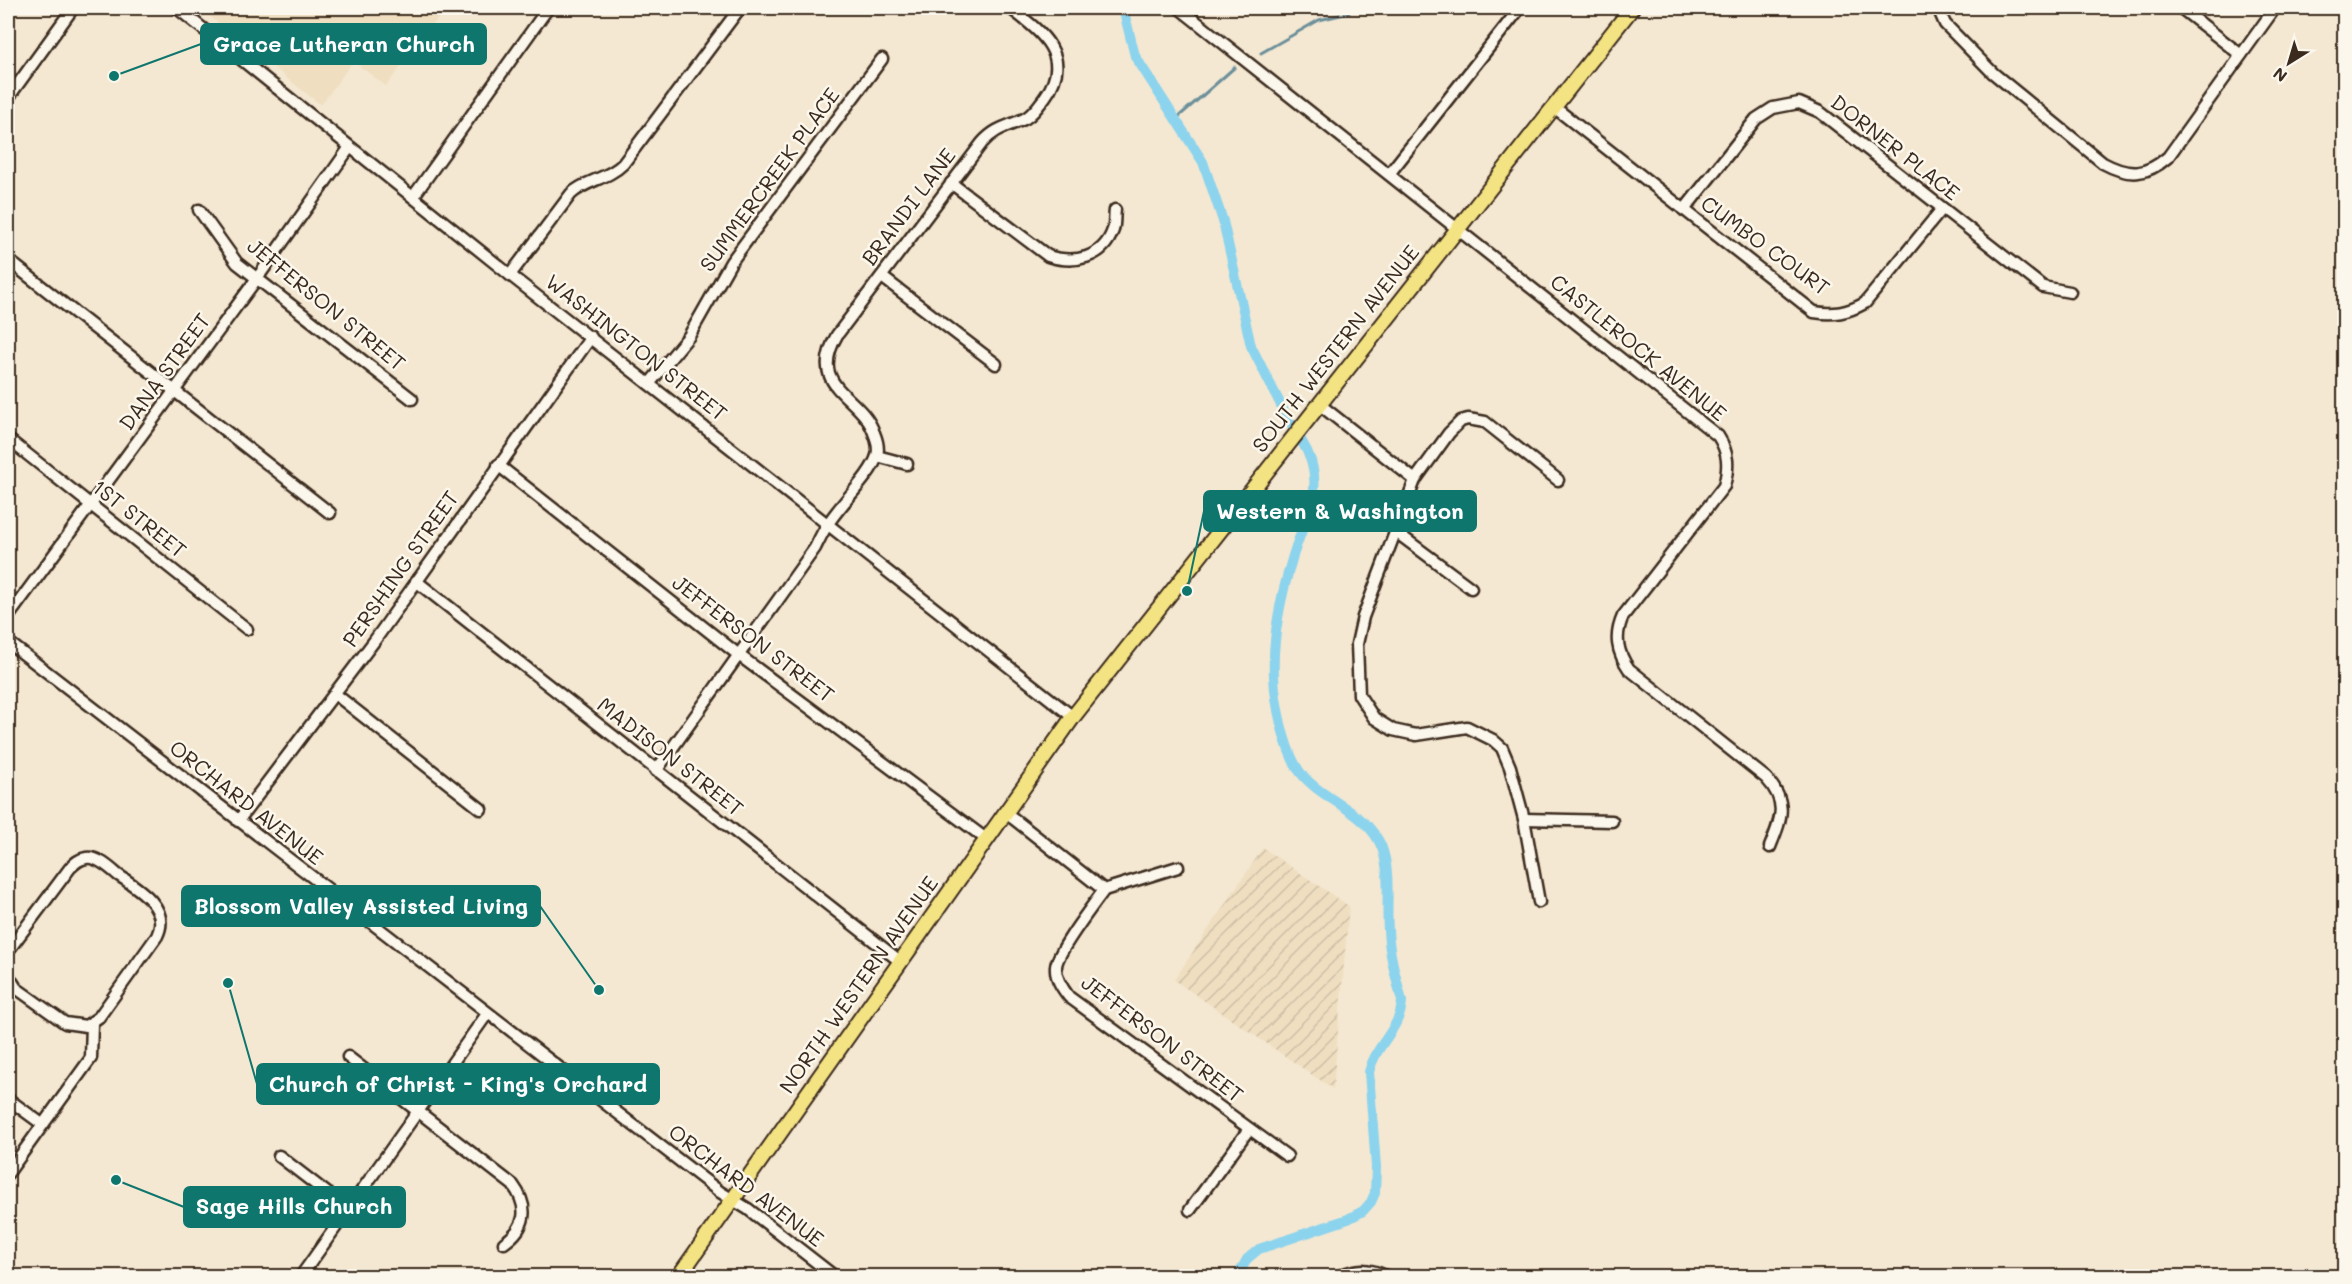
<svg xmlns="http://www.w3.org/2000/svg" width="2352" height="1284" viewBox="0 0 2352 1284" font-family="Mali,sans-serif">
<defs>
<pattern id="industrial-furrows" width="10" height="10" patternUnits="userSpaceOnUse" patternTransform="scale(1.5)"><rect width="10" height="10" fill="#efdec0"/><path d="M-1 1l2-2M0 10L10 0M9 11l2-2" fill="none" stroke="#cebfa5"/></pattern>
</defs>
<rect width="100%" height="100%" fill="#f4e8d2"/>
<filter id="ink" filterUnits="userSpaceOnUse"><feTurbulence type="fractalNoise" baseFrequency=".0167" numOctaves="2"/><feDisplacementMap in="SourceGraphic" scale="12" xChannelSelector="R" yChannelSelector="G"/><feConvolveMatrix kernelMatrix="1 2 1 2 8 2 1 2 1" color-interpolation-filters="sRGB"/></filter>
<g filter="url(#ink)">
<polygon fill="#efdec0" points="199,8 446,8 386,86 353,61 321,105"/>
<polygon fill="url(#industrial-furrows)" points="1263,848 1349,906 1333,1089 1174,980"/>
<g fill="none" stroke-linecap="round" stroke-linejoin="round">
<g stroke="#6c8f9a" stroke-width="3">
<polyline points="1261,53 1319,20 1349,13"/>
<polyline points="1176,119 1235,67"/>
</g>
<g stroke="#8cd3ed" stroke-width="10">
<polyline points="1123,8 1135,56 1203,162 1223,221 1251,346 1290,423"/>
<path d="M 1238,1276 L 1247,1259 L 1259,1249 L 1348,1219 L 1363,1211 L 1371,1202 L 1375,1193 L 1376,1167 L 1369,1072 C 1375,1045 1401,1029 1402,1001 C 1396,978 1389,953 1388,930 C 1386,904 1391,873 1382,848 C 1368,811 1322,801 1300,772 C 1284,750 1275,702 1274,676 C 1272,638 1281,596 1292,559 C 1305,514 1330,486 1301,440"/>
</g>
<defs>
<g id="minor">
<polyline points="177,8 510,275 1073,717"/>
<path d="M 1179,8 L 1718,436 C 1729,453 1729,467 1724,486 L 1623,616 C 1614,636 1617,652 1629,669 L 1766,778 C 1789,803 1781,819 1770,847"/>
<path d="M 1938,8 L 1945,24 L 1993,73 L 2103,163 C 2129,177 2146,176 2168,157 L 2275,8"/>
<polyline points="2181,8 2241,55"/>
<polyline points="8,98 73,8"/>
<path d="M 1554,107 L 1814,312 C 1834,315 1847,313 1865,303 L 1942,209"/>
<polyline points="1389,174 1520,8"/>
<path d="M 951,183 L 1048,256 C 1074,264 1103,259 1113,230 C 1115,224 1114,216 1115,210"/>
<polyline points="413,197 548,8"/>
<polyline points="199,210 237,263 412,399"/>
<polyline points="1684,210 1756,119 1773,108 1799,103 1820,112 2043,287 2070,292"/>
<polyline points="8,260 330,513"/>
<path d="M 510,275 L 571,194 C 586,180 608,179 623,164 L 740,8"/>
<polyline points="882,277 996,364"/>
<polyline points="649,384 689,336 731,262 882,59"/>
<polyline points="1319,404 1415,480 1363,617 1357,644 1359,695 1374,718 1393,730 1416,735 1467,727 1493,740 1502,748 1510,767 1524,819 1539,902"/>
<polyline points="8,439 247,629"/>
<polyline points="877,456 907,464"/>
<polyline points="498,465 740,656 986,839"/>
<polyline points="1415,480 1449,433 1461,421 1468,419 1485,422 1558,480"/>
<polyline points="1396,532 1471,588"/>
<polyline points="416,581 901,962"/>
<polyline points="8,617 258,277 350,147"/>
<polyline points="8,642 720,1192 748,1209 834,1276"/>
<polyline points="335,694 481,809"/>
<path d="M 656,771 L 815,548 C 819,540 823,531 828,524 C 840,504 871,476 877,456 C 879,449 877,440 874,433 C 861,394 806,389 837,335 L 982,143 C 996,127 1008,127 1026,118 C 1034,113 1039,105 1045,97 C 1075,56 1040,31 1010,8"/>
<polyline points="1005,812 1104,890"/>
<polyline points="1524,819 1612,821"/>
<polyline points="238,821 375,640 591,337"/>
<path d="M 1104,890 C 1094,904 1056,953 1056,967 C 1055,978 1062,988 1069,997 L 1287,1156"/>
<polyline points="1104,890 1178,867"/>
<path d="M 8,951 L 70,868 C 75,863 79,859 86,858 C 97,856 110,868 118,875 C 138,888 171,908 157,936 L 99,1017 L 86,1026 L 65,1023 L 16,988 L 8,975"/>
<path d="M 348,1057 L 513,1185 C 530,1208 526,1228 504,1243"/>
<polyline points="8,1099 42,1124"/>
<polyline points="279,1156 349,1210"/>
<polyline points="8,1173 91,1058 92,1023"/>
<polyline points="1190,1210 1249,1129"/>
<polyline points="301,1276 487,1014"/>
<path d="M 1339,1276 C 1357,1268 1368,1268 1386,1276"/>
</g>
<polyline id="major" points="679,1276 1073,717 1632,8"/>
</defs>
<use href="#minor" stroke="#3b2a1e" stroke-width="15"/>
<use href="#major" stroke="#3b2a1e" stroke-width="18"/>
<use href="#minor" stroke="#fbf7ec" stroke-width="10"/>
<use href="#major" stroke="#f4e382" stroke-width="14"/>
</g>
</g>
<g text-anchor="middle" stroke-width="5" stroke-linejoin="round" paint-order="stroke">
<g font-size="21" fill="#3b2a1e" stroke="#fbf7ec">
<text transform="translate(1895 148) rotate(38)" y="7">DORNER PLACE</text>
<text transform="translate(770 180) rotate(-54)" y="7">SUMMERCREEK PLACE</text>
<text transform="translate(909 207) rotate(-53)" y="7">BRANDI LANE</text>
<text transform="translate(1765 246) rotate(36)" y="7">CUMBO COURT</text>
<text transform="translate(326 305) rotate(39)" y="7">JEFFERSON STREET</text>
<text transform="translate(636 348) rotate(38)" y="7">WASHINGTON STREET</text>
<text transform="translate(1638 348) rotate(39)" y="7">CASTLEROCK AVENUE</text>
<text transform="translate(1336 349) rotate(-52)" y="7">SOUTH WESTERN AVENUE</text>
<text transform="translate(165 372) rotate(-54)" y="7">DANA STREET</text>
<text transform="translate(139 519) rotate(38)" y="7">1ST STREET</text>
<text transform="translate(401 569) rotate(-55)" y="7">PERSHING STREET</text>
<text transform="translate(753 639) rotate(37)" y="7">JEFFERSON STREET</text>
<text transform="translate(670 757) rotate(38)" y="7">MADISON STREET</text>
<text transform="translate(246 803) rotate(38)" y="7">ORCHARD AVENUE</text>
<text transform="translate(859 985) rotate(-55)" y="7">NORTH WESTERN AVENUE</text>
<text transform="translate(1162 1039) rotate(37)" y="7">JEFFERSON STREET</text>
<text transform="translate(746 1186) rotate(37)" y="7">ORCHARD AVENUE</text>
</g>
</g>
<path fill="none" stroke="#0f766e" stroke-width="2" d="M114 76L201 44M1187 591L1204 511M599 990L540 906M228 983L257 1084M116 1180L184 1207"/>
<g fill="#0f766e" stroke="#fbf7ec" stroke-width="2">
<circle cx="114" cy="76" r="6"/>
<circle cx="1187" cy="591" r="6"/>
<circle cx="599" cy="990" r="6"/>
<circle cx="228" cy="983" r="6"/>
<circle cx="116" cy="1180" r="6"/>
</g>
<g fill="#0f766e" stroke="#0f766e" stroke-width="2">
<rect x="201" y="24" width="285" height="40" rx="6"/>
<rect x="1204" y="491" width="272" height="40" rx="6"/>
<rect x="182" y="886" width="358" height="40" rx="6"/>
<rect x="257" y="1064" width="402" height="40" rx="6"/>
<rect x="184" y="1187" width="221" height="40" rx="6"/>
</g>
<g font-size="22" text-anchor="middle" font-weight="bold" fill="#fff">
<text x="344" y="52">Grace Lutheran Church</text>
<text x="1340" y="519">Western &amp; Washington</text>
<text x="361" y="914">Blossom Valley Assisted Living</text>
<text x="458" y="1092">Church of Christ - King's Orchard</text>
<text x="294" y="1214">Sage Hills Church</text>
</g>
<rect width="2352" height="1284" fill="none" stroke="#fbf7ec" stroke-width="30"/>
<rect x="15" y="15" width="2322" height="1254" fill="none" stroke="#3b2a1e" stroke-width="2" filter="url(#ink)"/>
<g transform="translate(2289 63) rotate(217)" stroke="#fbf7ec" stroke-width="4.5" paint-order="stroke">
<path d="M0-4.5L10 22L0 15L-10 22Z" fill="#3b2a1e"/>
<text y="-9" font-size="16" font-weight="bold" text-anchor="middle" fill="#3b2a1e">N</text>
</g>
</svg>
